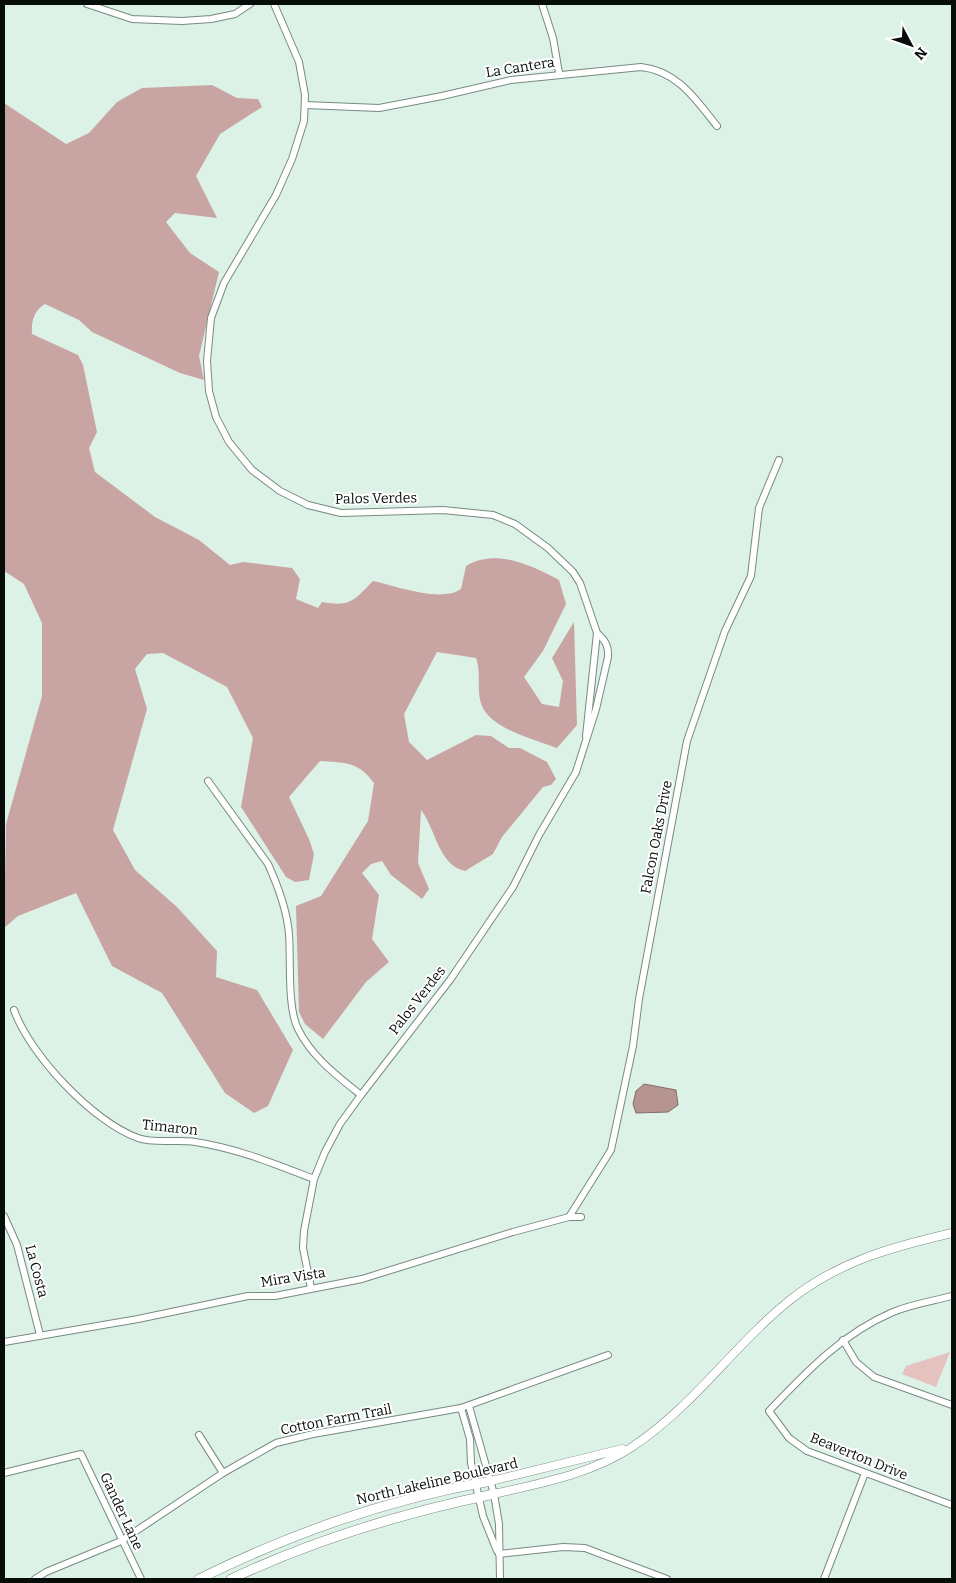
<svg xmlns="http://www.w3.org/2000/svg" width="956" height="1583" viewBox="0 0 956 1583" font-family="Bitter,serif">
<rect width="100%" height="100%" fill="#ddf2e7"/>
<polygon fill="#e5c2bf" points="950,1352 936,1387 902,1374 906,1366"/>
<path fill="#c8a5a2" d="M 212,85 L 237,98 L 258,99 L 262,107 L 220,134 L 196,176 L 217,218 L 175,213 L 166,222 L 190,253 L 219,272 L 199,356 L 204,380 L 180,373 L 92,332 L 79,320 L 45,304 C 34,310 31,322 32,334 L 78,355 L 83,365 L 97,432 L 89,448 L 95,472 L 155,517 L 199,540 L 230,565 L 243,562 L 292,568 L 300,579 L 296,599 L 318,608 L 322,602 C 351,607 353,601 373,581 C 396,586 441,603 461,589 L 466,566 C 496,548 531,565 559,580 L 566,604 L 543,651 L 524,677 L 542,704 L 559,707 L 563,681 L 552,658 L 574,622 L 577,725 L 557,748 C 536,740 493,729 483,708 C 475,693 482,673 476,658 L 437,652 L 404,714 L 409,742 L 427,760 L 476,735 L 491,736 L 509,748 L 520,748 L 547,762 L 556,779 L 551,785 L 543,787 L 502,837 L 493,854 L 465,871 C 438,865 436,829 421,810 L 418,863 L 429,889 L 422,899 L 391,875 L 382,861 L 371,864 L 362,873 L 379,895 L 372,939 L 389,962 L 366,982 L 323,1039 L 305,1024 L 299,1012 L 296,906 L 321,896 L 368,821 L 374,783 C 358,761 345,763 320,761 L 289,797 L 309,839 L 314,854 L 309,880 L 295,882 L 286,877 L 241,807 L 253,738 L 227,687 L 163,653 L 147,654 L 135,669 L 147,709 L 113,830 L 135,870 L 177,907 L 217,951 L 216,977 L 257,990 L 293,1050 L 268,1106 L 254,1113 L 225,1093 L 162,993 L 112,966 L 76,893 L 18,916 L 4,928 L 6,824 L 42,696 L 42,623 L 24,584 L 4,571 L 4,103 L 66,144 L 89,133 L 117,102 L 142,88 Z"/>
<polygon fill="#b69490" stroke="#826c68" points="644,1084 676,1090 678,1105 668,1112 636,1113 633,1104 636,1091"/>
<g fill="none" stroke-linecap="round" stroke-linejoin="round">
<defs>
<g id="minor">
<polyline points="87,4 132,19 182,21 211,19 235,14 250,4"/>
<polyline points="274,4 299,62 305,95 304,121 292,159 276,195 224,283 211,318 207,361 209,391 216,417 229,442 252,470 280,491 308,505 341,513 443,510 493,515 515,524 548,548 573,572 580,583 597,633 586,736"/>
<polyline points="542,4 553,38 559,73"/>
<path d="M 305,105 L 379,108 L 442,96 L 511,80 L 641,67 C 678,71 696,100 717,126"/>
<path d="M 208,781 L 268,864 C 278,886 287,910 289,934 C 291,959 287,1007 298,1029 C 312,1057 336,1075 361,1095"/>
<path d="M 14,1010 C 30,1055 93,1122 138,1138 C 155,1144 177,1139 195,1142 C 236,1148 275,1164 314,1179"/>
<polyline points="4,1216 17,1245 40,1335"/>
<polyline points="569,1217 611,1150 633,1046 639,999 687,741 725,631 751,576 759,508 779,460"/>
<path d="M 311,1288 L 303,1248 L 304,1231 L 314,1179 L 325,1152 L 340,1124 L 361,1095 L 450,980 L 513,887 L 539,835 L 576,772 L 596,709 L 608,657 C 609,646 605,640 597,633"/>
<path d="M 952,1296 C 933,1301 912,1304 893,1312 C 843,1333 806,1372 769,1411 L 789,1438 L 807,1451 L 952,1505"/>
<polyline points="843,1340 856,1362 874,1377 952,1405"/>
<polyline points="4,1342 138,1319 248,1296 275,1296 362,1279 513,1232 569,1217 581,1217"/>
<polyline points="469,1406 494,1494 499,1524 500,1579"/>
<polyline points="461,1408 470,1439 471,1463 483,1516 497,1551"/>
<polyline points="199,1435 223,1473"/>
<polyline points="4,1473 81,1454 141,1579"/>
<polyline points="499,1554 563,1547 585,1548 667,1579"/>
<polyline points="35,1579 46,1572 121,1541 223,1473 276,1443 313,1434 461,1408 608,1355"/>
<polyline points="824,1579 865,1473"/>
</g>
<g id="tertiary">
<polyline points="491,1481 622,1449"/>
<path d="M 494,1494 C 541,1483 591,1474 632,1447 C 695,1405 733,1346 790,1300 C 839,1261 892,1247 952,1233"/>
</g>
<g id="secondary">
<path d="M 199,1579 C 292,1533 388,1499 491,1481"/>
<path d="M 231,1579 C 316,1539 402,1513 494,1494"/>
</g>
</defs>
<use href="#minor" stroke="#788a80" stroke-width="8"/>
<use href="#tertiary" stroke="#788a80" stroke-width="9"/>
<use href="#secondary" stroke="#788a80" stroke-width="10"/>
<use href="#minor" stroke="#fff" stroke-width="6"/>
<use href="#tertiary" stroke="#fff" stroke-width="8"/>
<use href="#secondary" stroke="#fff" stroke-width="9"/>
</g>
<g text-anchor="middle" stroke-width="4" stroke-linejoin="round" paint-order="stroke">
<g font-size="14" fill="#070e0a" stroke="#fff">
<text transform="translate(520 67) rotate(-9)" y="5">La Cantera</text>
<text transform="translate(376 498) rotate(-1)" y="5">Palos Verdes</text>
<text transform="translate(656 837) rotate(-79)" y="5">Falcon Oaks Drive</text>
<text transform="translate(417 1000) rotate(-52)" y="5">Palos Verdes</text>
<text transform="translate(170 1127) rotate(6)" y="5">Timaron</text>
<text transform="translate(37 1271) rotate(75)" y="5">La Costa</text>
<text transform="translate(293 1277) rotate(-9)" y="5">Mira Vista</text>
<text transform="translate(336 1419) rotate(-11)" y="5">Cotton Farm Trail</text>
<text transform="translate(859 1456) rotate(22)" y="5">Beaverton Drive</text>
<text transform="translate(437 1481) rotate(-13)" y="5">North Lakeline Boulevard</text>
<text transform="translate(122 1511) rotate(65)" y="5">Gander Lane</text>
</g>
</g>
<rect width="956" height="1583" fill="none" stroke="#070e0a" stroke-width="10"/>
<g transform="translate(911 45) rotate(131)" stroke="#ffffff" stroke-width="4" paint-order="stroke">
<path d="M0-4L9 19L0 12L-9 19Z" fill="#070e0a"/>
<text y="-8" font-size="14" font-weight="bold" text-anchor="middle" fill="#070e0a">N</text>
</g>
</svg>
